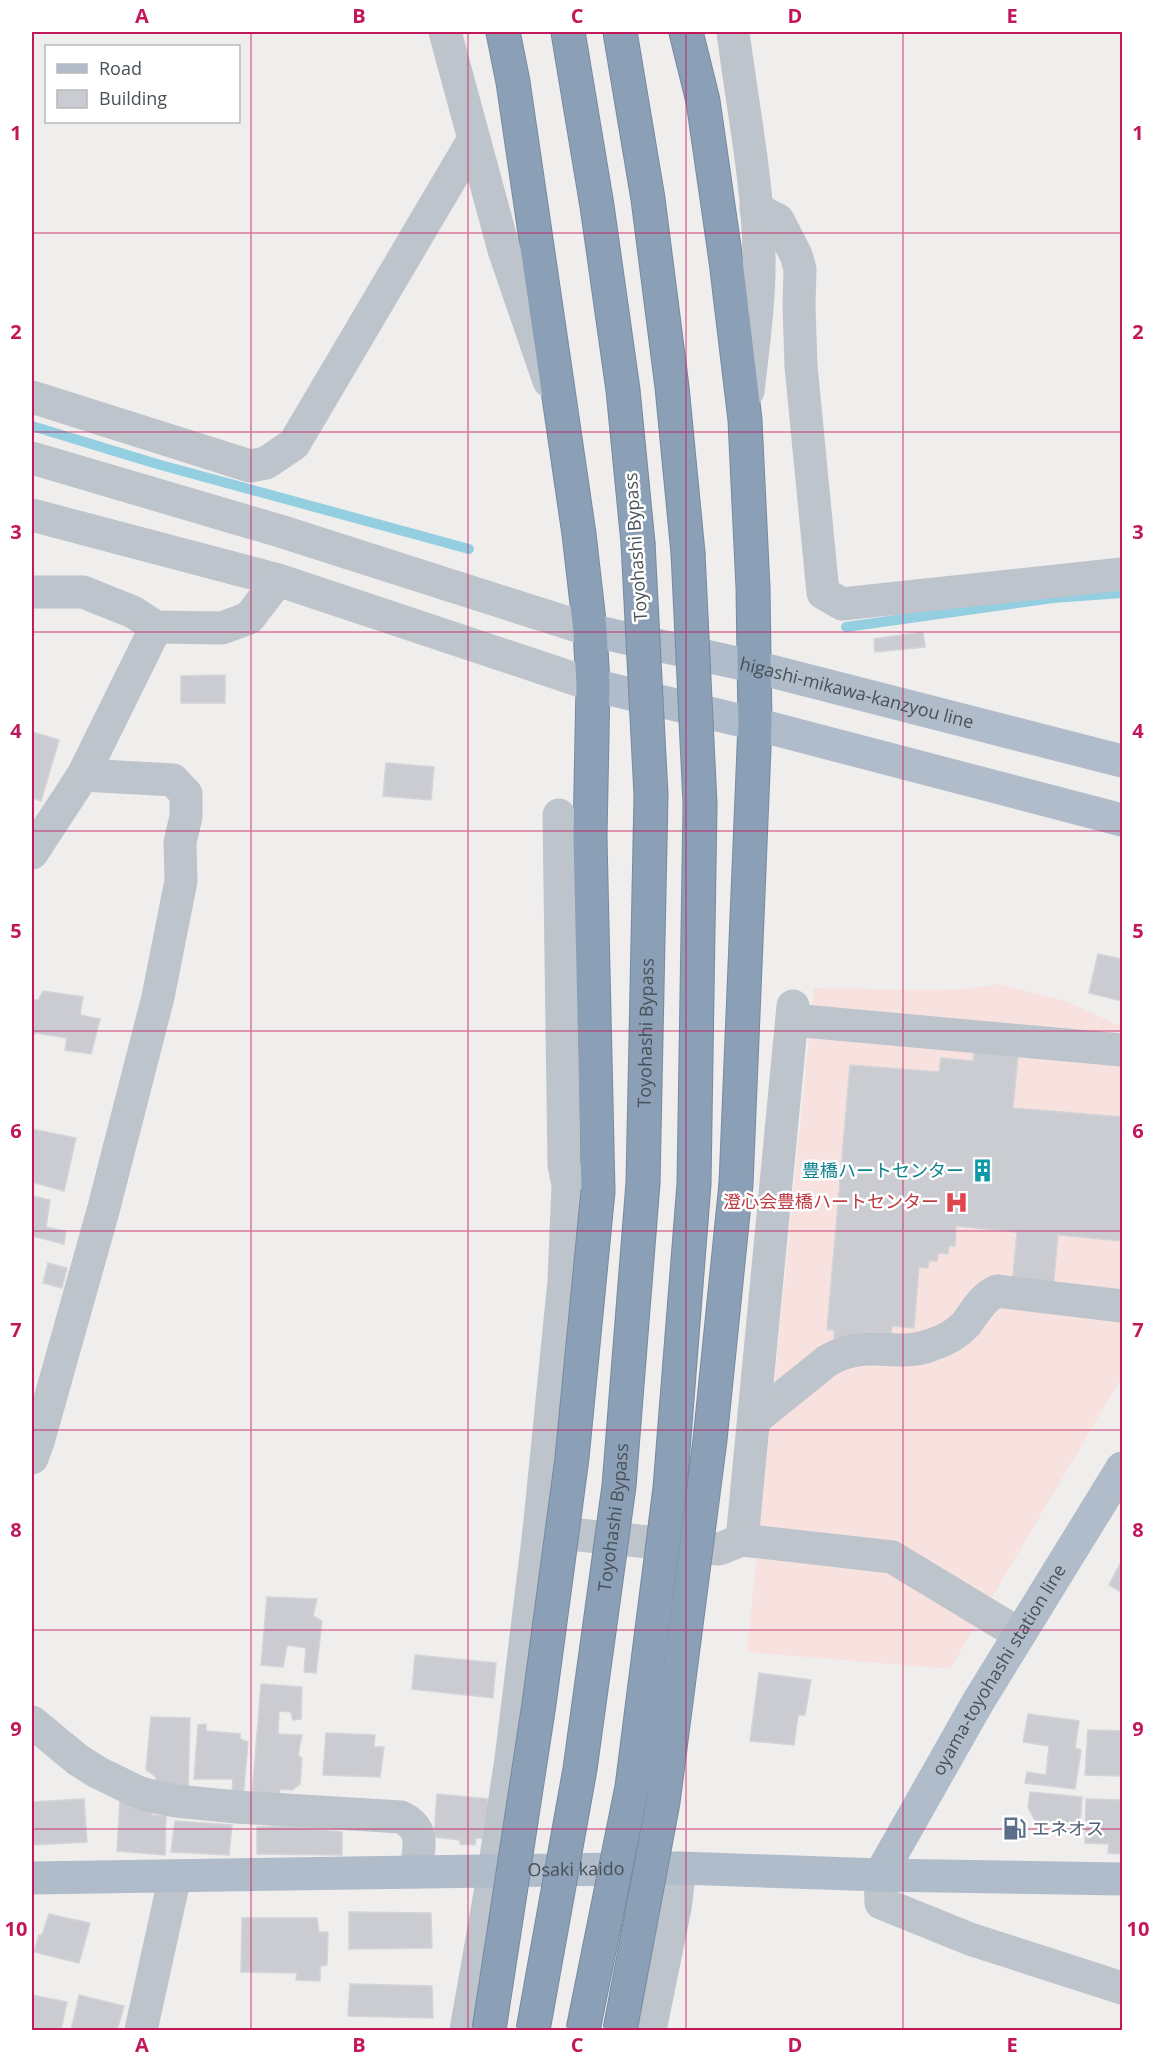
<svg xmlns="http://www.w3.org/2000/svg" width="1154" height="2062" viewBox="0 0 1154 2062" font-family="'Open Sans','Noto Sans JP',sans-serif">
<rect width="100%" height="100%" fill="#f0eded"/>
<polygon fill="#f7e2e0" points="999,984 1066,1001 1122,1027 1122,1377 950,1669 747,1652 814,988 924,990 965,989"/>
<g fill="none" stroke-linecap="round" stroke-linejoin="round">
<g stroke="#93cfe0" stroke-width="10">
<polyline points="32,426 157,464 469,549"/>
<polyline points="846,627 1053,598 1122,593"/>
</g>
</g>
<g fill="#cbccd1" stroke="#d2d4d8" stroke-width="1.5">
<polygon points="923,632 925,647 875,652 874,639"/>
<polygon points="225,675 225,703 181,703 181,676"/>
<polygon points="32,732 59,740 41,801 32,798"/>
<polygon points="386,763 434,767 431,800 383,796"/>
<polygon points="1098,954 1122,959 1122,1001 1089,993"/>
<polygon points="43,991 83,997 80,1015 100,1019 91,1054 65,1050 67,1038 36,1033 32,1036 32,1000 38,1000"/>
<polygon points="974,1052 1018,1056 1013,1108 1122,1117 1122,1241 1058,1235 1053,1289 1012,1286 1017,1232 956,1226 955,1246 949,1246 948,1254 938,1253 937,1261 929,1261 928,1268 919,1267 914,1328 892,1326 891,1334 866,1332 865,1341 834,1338 834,1330 827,1330 850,1065 939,1072 941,1058 973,1061"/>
<polygon points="32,1129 76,1138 64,1191 32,1182"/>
<polygon points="32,1196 50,1200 46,1227 66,1231 64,1244 32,1236"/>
<polygon points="48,1263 67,1268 62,1288 43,1283"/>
<polygon points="1122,1560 1122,1593 1109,1585"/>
<polygon points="267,1597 317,1599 313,1616 322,1621 316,1673 304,1672 306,1648 287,1645 283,1667 261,1665"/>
<polygon points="415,1655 496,1663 493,1698 412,1689"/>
<polygon points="759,1673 811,1680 805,1715 798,1715 794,1745 750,1741"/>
<polygon points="261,1684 302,1687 301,1719 293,1720 291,1712 279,1711 278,1734 302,1735 298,1755 302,1758 300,1784 292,1790 280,1789 278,1799 252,1797"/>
<polygon points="1028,1714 1079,1721 1075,1748 1081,1750 1075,1789 1025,1783 1027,1772 1046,1775 1049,1746 1023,1742"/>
<polygon points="151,1717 190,1718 188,1791 155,1785 156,1777 146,1770"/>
<polygon points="206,1724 206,1731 240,1734 240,1739 248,1742 243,1798 232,1796 233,1779 194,1779 198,1725"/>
<polygon points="1088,1730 1122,1731 1122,1776 1085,1775"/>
<polygon points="326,1733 375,1735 374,1747 384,1747 380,1777 323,1775"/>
<polygon points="1030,1792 1082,1797 1080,1827 1036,1822 1028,1807"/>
<polygon points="437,1794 488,1799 487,1839 476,1838 475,1845 460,1844 460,1840 434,1837"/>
<polygon points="84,1799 87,1842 32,1845 32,1802"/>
<polygon points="1086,1799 1122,1800 1122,1854 1108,1853 1109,1844 1085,1843"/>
<polygon points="120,1800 131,1802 130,1807 153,1808 152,1815 166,1816 165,1855 117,1851"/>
<polygon points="175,1821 232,1825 229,1855 171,1852"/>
<polygon points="288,1826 342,1832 342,1855 257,1854 257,1827"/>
<polygon points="349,1912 431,1913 432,1948 349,1949"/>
<polygon points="49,1914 90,1923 79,1963 34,1952 39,1935 42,1935"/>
<polygon points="242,1918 317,1918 319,1932 328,1932 327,1965 320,1966 320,1981 296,1980 297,1973 241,1972"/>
<polygon points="350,1984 432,1986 433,2018 348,2016"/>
<polygon points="32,1995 67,2002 61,2030 32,2030"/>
<polygon points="79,1995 124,2006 118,2027 113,2030 71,2030"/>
</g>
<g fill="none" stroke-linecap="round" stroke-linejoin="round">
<defs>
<g id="highway">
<polyline points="503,32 513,82 579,534 590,630 593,685 590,837 598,1191"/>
<polyline points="568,32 597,206 623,390 638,543"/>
<polyline points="620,32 648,199 672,387 688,553"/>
<polyline points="686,32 703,101 726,261 745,420 753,588 755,724 736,1184"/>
</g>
</defs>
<use href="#highway" stroke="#768aa2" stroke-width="35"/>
<g stroke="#bdc4cb" stroke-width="33">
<polyline points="445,32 504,250 549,381"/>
<path d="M 733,32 C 742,104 758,182 759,254 C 760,300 753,346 748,391"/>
<polyline points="756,209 778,220 796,255 800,269 799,306 801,366 823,593 842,604 1122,574"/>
<polyline points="32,397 250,466 266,463 294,444 474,139"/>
<polyline points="32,458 280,531 590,630"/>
<polyline points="32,515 278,580 593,685"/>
<polyline points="32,592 83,592 133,612 156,627 222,628 249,618 278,580"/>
<polyline points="32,853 83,775 156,627"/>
<polyline points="792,1020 1122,1050"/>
<path d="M 754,1420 L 827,1361 C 867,1337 895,1359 931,1345 C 944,1341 957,1334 966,1324 C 976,1311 982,1298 997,1291 L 1122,1306"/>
<polyline points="32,1458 38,1442 103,1211 158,997 181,881 180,842 186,817 186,794 173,780 83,775"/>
<polyline points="539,1531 719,1549 742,1540 793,1006"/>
<polyline points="742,1540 892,1557 1019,1634"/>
<path d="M 32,1722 L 78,1760 L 97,1772 L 138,1792 L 155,1797 L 176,1801 L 237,1807 L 401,1817 C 427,1830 418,1848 416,1872"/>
<polyline points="880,1875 881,1903 970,1939 1122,1988"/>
<polyline points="141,2030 175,1876"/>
<polyline points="466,2030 494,1871 511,1759 539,1531 564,1281 568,1185 564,1165 559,815"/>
<polyline points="650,2030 675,1908 680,1868"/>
</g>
<g stroke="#b0bcc9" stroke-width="33">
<path id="s1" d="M 590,630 L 755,667 L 1122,761"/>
<polyline points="593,685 755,724 1122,820"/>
<path id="s2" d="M 880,1875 L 978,1702 L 1122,1468"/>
<path id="s3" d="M 32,1878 L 680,1868 L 880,1875 L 1122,1879"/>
</g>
<use href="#highway" stroke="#8b9fb6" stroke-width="33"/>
<defs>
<g id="highway-bridge">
<polyline points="489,2030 539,1704 572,1458 598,1191"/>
<path id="s4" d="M 533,2030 L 580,1769 L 619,1486 L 643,1183 L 651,795 L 638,543"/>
<polyline points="583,2030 632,1787 670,1488 694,1184 700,804 688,553"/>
<polyline points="620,2030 663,1802 710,1440 736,1184"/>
</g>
</defs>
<use href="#highway-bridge" stroke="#768aa2" stroke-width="35" stroke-linecap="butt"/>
<use href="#highway-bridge" stroke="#8b9fb6" stroke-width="33"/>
</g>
<path fill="none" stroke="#c2185b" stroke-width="1.5" stroke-opacity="0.55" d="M 251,32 L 251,2030M 468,32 L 468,2030M 686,32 L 686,2030M 903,32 L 903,2030M 32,233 L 1122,233M 32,432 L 1122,432M 32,632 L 1122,632M 32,831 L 1122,831M 32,1031 L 1122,1031M 32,1231 L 1122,1231M 32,1430 L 1122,1430M 32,1630 L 1122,1630M 32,1829 L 1122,1829"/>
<defs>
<symbol id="building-bare" viewBox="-9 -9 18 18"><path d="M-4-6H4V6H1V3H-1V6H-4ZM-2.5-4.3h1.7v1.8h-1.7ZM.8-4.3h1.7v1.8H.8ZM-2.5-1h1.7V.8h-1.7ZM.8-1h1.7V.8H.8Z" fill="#0f9aa8" stroke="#fff" stroke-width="2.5" paint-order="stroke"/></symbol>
<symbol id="hospital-bare" viewBox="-9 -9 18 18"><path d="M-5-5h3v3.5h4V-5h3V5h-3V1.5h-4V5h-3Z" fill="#e0444e" stroke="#fff" stroke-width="2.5" paint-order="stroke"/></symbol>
<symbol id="fuel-bare" viewBox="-9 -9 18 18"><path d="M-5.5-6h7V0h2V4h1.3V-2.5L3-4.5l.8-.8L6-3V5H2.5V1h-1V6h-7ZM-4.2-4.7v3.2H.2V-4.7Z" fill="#5c6f8a" stroke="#fff" stroke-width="2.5" paint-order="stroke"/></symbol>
</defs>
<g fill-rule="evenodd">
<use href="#building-bare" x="966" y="1154" width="33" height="33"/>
<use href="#hospital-bare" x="940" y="1186" width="33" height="33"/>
<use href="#fuel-bare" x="998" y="1812" width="33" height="33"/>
</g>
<g text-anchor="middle" stroke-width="5" stroke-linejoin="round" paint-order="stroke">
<g font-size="18" fill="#485058" stroke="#fff">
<text transform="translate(636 547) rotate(-94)" y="6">Toyohashi Bypass</text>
<text dy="6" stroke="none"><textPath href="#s1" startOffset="274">higashi-mikawa-kanzyou line</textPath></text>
<text dy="6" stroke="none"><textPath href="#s4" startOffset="1005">Toyohashi Bypass</textPath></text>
<text dy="6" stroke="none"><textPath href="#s4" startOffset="519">Toyohashi Bypass</textPath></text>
<text dy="6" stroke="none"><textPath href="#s2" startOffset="237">oyama-toyohashi station line</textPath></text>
<text dy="6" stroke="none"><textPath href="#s3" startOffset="544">Osaki kaido</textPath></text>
</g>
<g font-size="18" fill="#0d838f" stroke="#fff" text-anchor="end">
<text x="964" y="1177">豊橋ハートセンター</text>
</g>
<g font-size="18" fill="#be3a42" stroke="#fff" text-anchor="end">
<text x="939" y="1208">澄心会豊橋ハートセンター</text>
</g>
<g font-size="18" fill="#4e5e75" stroke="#fff" text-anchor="start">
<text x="1032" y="1835">エネオス</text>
</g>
</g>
<rect width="1154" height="2062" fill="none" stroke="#ffffff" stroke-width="66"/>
<rect x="45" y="45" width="195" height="78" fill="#ffffff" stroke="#b6b9bc" stroke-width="1.5"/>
<rect x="57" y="64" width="30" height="9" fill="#b0bcc9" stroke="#b6b9bc" stroke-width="1.5"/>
<text x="99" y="75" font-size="18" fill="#485058">Road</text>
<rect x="57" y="90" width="30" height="18" fill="#cbccd1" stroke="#b6b9bc" stroke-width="1.5"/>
<text x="99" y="105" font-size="18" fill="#485058">Building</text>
<rect x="33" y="33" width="1088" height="1996" fill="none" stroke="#c2185b" stroke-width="2"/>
<g font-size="20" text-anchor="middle" font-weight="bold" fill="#c2185b">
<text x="142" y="23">A</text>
<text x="359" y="23">B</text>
<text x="577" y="23">C</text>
<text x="795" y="23">D</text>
<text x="1012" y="23">E</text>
<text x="16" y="140">1</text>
<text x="1138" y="140">1</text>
<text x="16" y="339">2</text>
<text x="1138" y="339">2</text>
<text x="16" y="539">3</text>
<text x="1138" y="539">3</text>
<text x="16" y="738">4</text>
<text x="1138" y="738">4</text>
<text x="16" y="938">5</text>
<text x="1138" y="938">5</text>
<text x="16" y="1138">6</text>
<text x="1138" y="1138">6</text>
<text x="16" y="1337">7</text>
<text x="1138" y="1337">7</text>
<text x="16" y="1537">8</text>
<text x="1138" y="1537">8</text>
<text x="16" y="1736">9</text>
<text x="1138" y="1736">9</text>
<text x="16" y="1936">10</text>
<text x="1138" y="1936">10</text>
<text x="142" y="2052">A</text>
<text x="359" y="2052">B</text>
<text x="577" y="2052">C</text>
<text x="795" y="2052">D</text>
<text x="1012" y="2052">E</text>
</g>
</svg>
